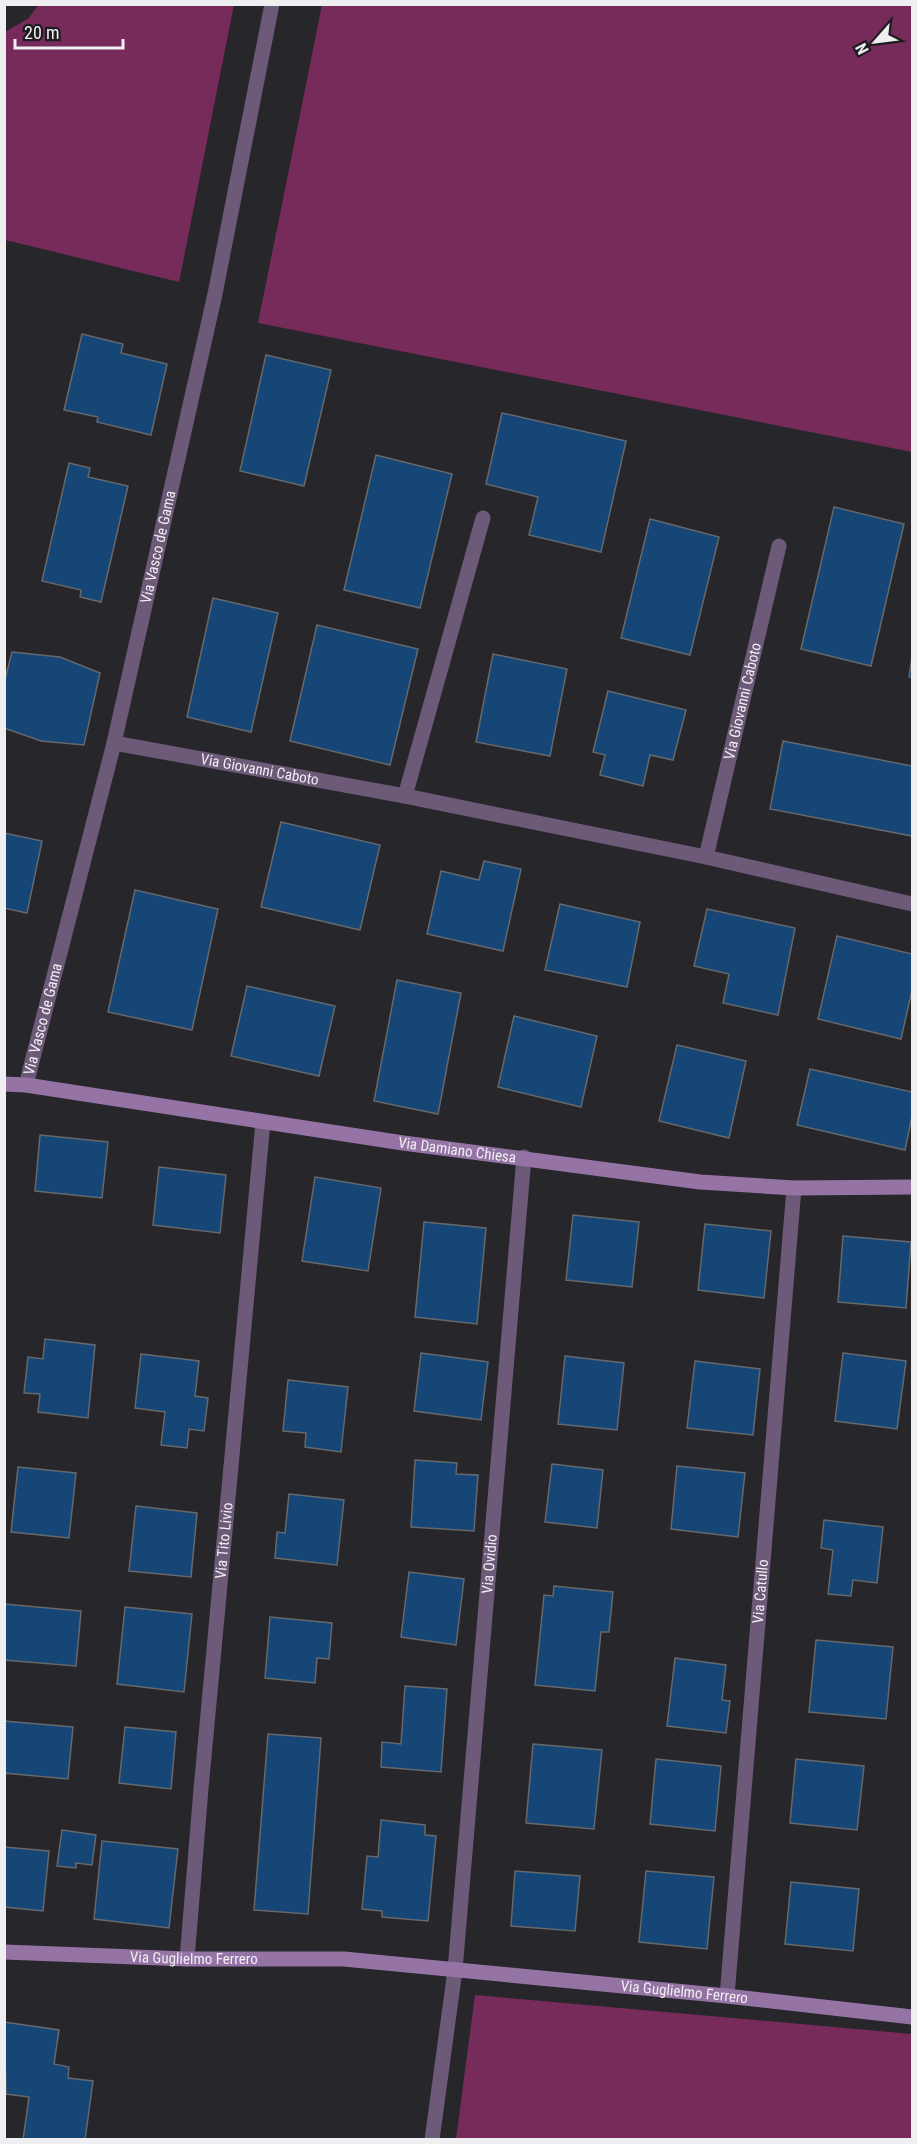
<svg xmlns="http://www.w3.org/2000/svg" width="917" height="2144" viewBox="0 0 917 2144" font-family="'Roboto Condensed',sans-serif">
<rect width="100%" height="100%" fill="#26262b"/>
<g fill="#762b5a">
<polygon points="38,5 234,5 179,282 5,240 5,32 29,18"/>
<polygon points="322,5 912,5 912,452 258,323"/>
<polygon points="475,1995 912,2034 912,2139 456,2139"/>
</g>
<g fill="#154675" stroke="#65686c" stroke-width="1.5">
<polygon points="82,334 123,344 121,353 167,364 151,435 97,422 98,417 64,410"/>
<polygon points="266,355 331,370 304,486 240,471"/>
<polygon points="502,413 626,441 601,552 529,535 538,497 486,484"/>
<polygon points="376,455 452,474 420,608 344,590"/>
<polygon points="69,463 90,468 88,477 128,486 101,602 80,597 81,590 42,581"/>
<polygon points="834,507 904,524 871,666 801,649"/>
<polygon points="650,519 719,537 690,655 621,638"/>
<polygon points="213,598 278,613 251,732 187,717"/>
<polygon points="317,625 418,649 390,765 290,741"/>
<polygon points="12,652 60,657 100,673 84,745 41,741 4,728 4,683"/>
<polygon points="493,654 567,669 550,756 476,742"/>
<polygon points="912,657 912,678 909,677"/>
<polygon points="608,691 686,710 673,760 650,755 643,786 600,775 605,755 593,752"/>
<polygon points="783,741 912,766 912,836 770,809"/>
<polygon points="281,822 380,845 360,930 261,907"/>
<polygon points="4,833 42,841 27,913 4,908"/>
<polygon points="484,861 521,869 503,951 427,934 441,871 479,880"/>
<polygon points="135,890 218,909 192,1030 108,1012"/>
<polygon points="560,904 640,922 627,987 545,970"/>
<polygon points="707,909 795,928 778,1015 723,1003 729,974 694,966"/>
<polygon points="837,936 912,954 912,990 901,1039 818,1019"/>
<polygon points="397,980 461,993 438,1114 374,1101"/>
<polygon points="247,986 335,1006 319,1076 231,1056"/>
<polygon points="514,1016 597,1036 581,1107 498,1087"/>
<polygon points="677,1045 746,1061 729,1138 659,1121"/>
<polygon points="810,1069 912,1092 912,1116 905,1150 797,1125"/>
<polygon points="40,1135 108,1142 102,1198 35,1191"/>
<polygon points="159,1167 226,1175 220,1233 153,1225"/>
<polygon points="315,1177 381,1188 368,1271 302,1261"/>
<polygon points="573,1215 639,1222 632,1287 566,1280"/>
<polygon points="424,1222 486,1228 477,1324 415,1317"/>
<polygon points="705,1224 771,1231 764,1298 698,1290"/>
<polygon points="843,1236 911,1242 906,1308 838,1302"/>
<polygon points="45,1339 95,1345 88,1418 38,1412 40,1394 24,1393 28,1357 43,1359"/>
<polygon points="421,1353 488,1362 481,1420 414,1411"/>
<polygon points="843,1353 906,1361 897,1429 835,1421"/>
<polygon points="141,1354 199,1361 195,1396 208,1398 204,1431 189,1429 187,1448 161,1445 165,1412 135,1408"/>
<polygon points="565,1356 624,1363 617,1430 558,1424"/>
<polygon points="695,1361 760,1369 753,1435 687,1428"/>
<polygon points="288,1380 348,1387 341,1452 305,1447 306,1433 283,1431"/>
<polygon points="415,1460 457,1463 456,1474 478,1475 474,1531 411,1527"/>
<polygon points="552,1464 603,1470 597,1528 545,1522"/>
<polygon points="677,1466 745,1473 738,1537 671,1529"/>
<polygon points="18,1467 76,1473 69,1538 11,1532"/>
<polygon points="289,1494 344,1500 337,1565 275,1558 277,1532 285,1533"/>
<polygon points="136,1506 197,1513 191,1577 129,1571"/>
<polygon points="824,1520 883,1527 877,1583 853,1580 851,1596 828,1594 833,1550 821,1548"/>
<polygon points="409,1572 464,1579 456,1645 401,1637"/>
<polygon points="554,1586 613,1592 609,1632 601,1632 595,1691 535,1685 544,1595 553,1596"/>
<polygon points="4,1604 81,1611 76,1666 4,1660"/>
<polygon points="125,1607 192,1614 184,1692 117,1684"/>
<polygon points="270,1617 332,1623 329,1659 317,1658 315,1683 265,1678"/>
<polygon points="816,1640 893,1647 886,1719 809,1712"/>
<polygon points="675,1658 726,1665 722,1700 730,1701 726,1733 667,1726"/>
<polygon points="405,1686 447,1689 441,1772 381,1767 382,1742 401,1744"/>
<polygon points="4,1721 73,1727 68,1779 4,1773"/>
<polygon points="125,1727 176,1732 171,1789 119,1783"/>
<polygon points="268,1734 321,1738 308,1914 254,1910"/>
<polygon points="533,1744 602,1750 594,1829 526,1823"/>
<polygon points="656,1759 721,1766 715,1831 650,1824"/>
<polygon points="796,1759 864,1766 857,1830 790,1823"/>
<polygon points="381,1820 425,1825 425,1835 436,1836 428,1921 382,1917 382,1911 362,1909 367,1856 378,1857"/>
<polygon points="62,1830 96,1835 92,1865 76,1863 76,1868 57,1866"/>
<polygon points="102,1841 178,1849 169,1928 94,1919"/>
<polygon points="4,1847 49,1851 43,1911 4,1907"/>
<polygon points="515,1871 580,1876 575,1931 511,1926"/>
<polygon points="646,1871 714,1877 707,1949 639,1942"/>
<polygon points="791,1882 859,1889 853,1951 785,1944"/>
<polygon points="4,2022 59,2030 54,2064 69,2067 68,2078 93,2081 85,2140 23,2140 29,2097 6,2094"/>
</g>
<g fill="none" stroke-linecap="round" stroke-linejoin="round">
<g stroke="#6d5978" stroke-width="15">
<path id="s1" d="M 114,743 L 405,796 L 706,857 L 912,904"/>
<polyline points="405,796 483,518"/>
<path id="s2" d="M 706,857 L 779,546"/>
<path id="s3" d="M 26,1085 L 114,743 L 215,294 L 272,4"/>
<path id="s4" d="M 187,1959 L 201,1789 L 263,1122"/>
<path id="s5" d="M 727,1996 L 794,1188"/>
<path id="s6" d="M 432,2140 L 455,1970 L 524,1157"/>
</g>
<g stroke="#9574a5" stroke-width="15">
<path id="s7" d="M 4,1084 L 26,1085 L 403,1143 L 700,1182 L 794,1188 L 912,1187"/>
<path id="s8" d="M 4,1952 L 187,1959 L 344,1959 L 727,1996 L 912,2017"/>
</g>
</g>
<g text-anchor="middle" stroke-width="4.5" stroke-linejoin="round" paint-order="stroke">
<g font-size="15" fill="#efeff2" stroke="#1d1d21">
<text dy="5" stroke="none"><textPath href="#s3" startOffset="554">Via Vasco de Gama</textPath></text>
<text dy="5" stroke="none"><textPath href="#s2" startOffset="160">Via Giovanni Caboto</textPath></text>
<text dy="5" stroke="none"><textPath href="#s1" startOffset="148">Via Giovanni Caboto</textPath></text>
<text dy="5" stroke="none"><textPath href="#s3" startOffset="68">Via Vasco de Gama</textPath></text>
<text dy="5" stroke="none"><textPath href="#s7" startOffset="458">Via Damiano Chiesa</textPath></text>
<text dy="5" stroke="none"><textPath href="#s4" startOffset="420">Via Tito Livio</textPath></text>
<text dy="5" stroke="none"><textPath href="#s6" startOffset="579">Via Ovidio</textPath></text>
<text dy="5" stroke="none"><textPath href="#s5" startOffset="406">Via Catullo</textPath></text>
<text dy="5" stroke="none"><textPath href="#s8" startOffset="190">Via Guglielmo Ferrero</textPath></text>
<text dy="5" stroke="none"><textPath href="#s8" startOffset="682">Via Guglielmo Ferrero</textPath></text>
</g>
</g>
<rect width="917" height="2144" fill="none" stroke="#efeff2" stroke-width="12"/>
<g transform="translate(875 42) rotate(242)" stroke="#1d1d21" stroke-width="4.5" paint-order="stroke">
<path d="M0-4.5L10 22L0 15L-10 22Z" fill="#efeff2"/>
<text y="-9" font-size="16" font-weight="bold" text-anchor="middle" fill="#efeff2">N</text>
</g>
<path d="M15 39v9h108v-9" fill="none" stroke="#efeff2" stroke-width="3"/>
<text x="24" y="39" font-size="18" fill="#efeff2" stroke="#1d1d21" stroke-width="4.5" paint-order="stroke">20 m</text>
</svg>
